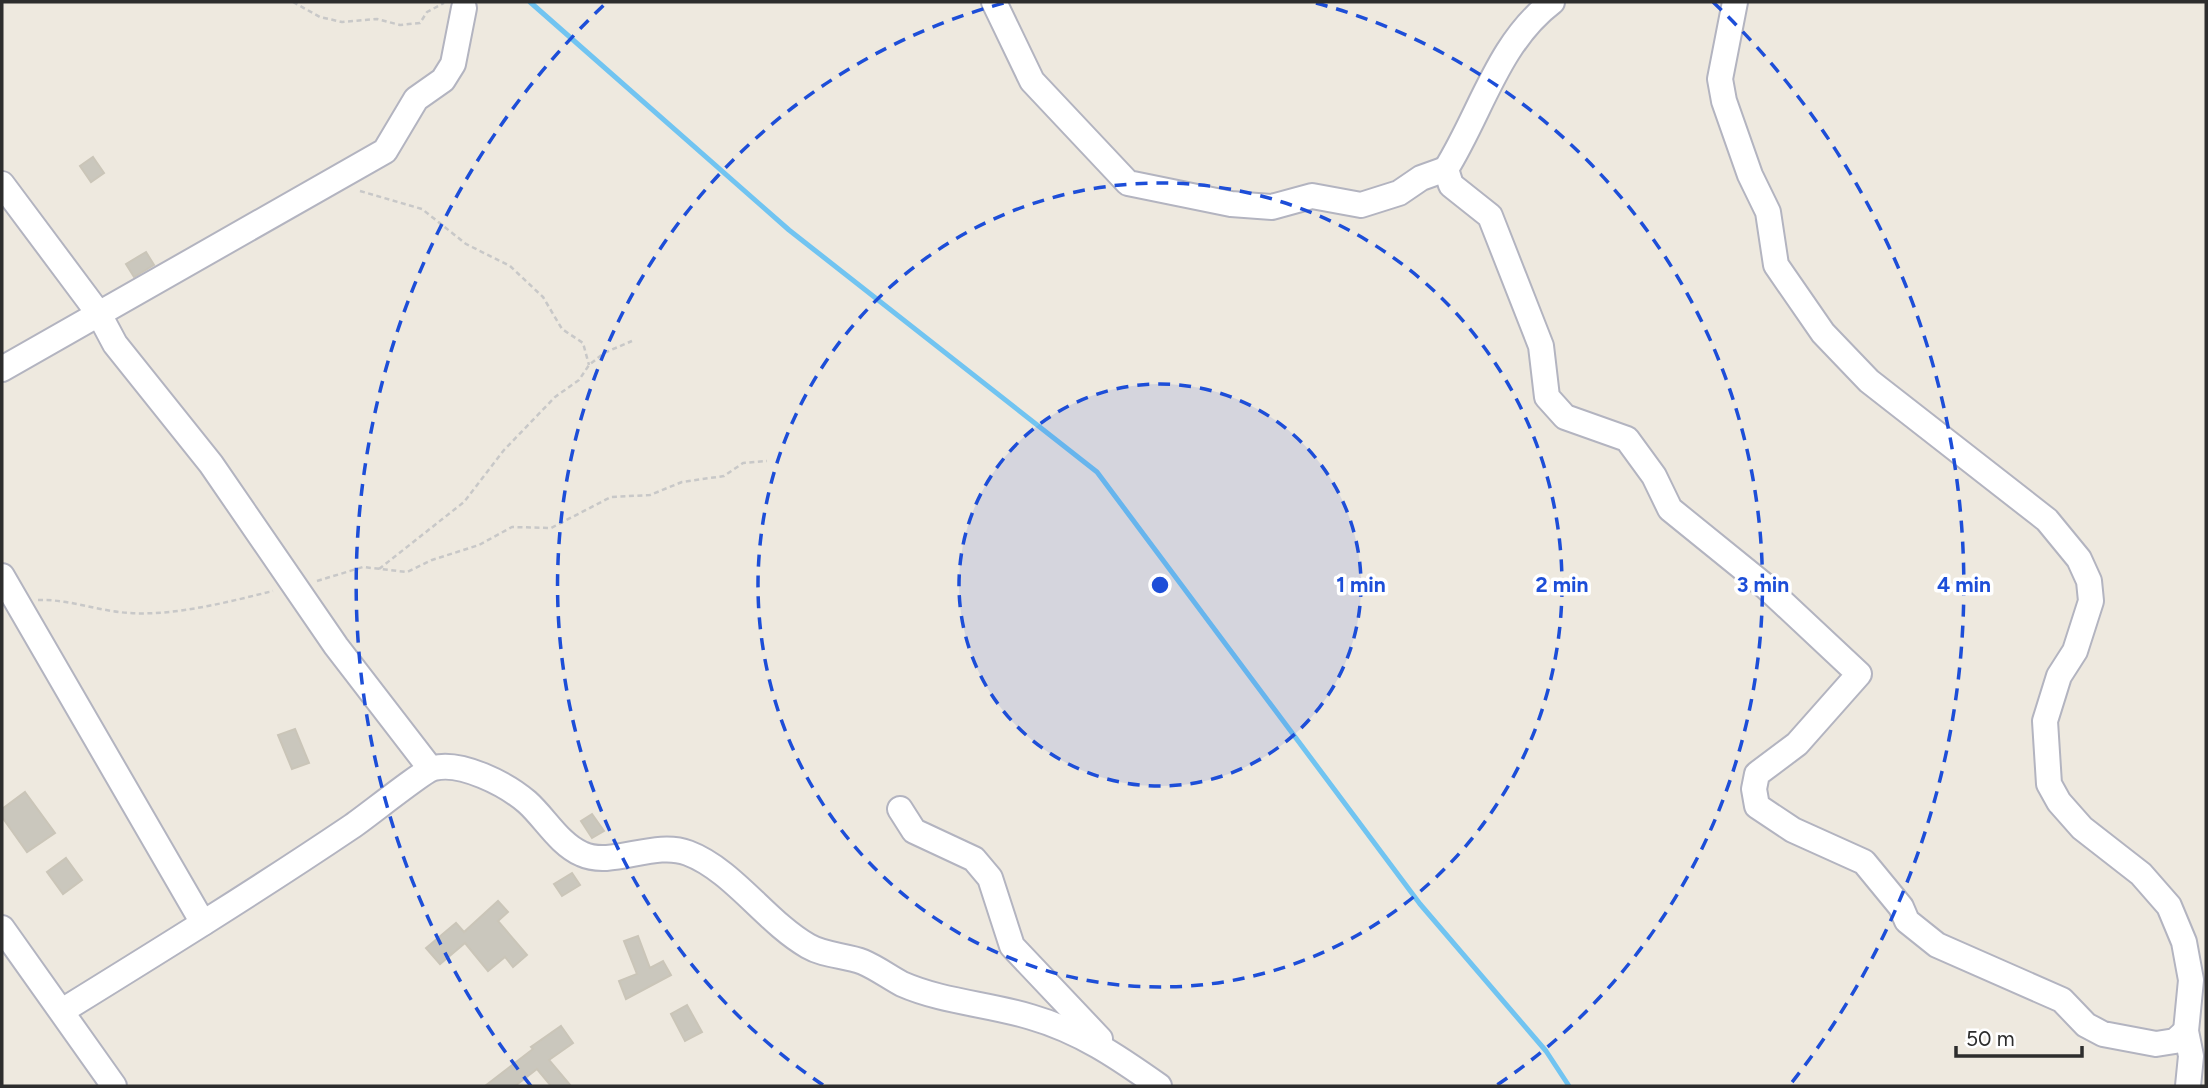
<svg xmlns="http://www.w3.org/2000/svg" width="2208" height="1088" viewBox="0 0 2208 1088" font-family="Figtree,sans-serif">
<rect width="100%" height="100%" fill="#eee9df"/>
<g fill="none" stroke-linecap="round" stroke-linejoin="round">
<polyline stroke="#71c4f1" stroke-width="5" points="530,2 789,230 1097,472 1420,904 1546,1051 1569,1086"/>
</g>
<g fill="#cac7bd" stroke="#cac5b8" stroke-width="2">
<polygon points="93,157 104,173 91,182 80,166"/>
<polygon points="146,252 154,265 134,277 126,264"/>
<polygon points="295,729 309,763 292,769 278,735"/>
<polygon points="25,792 55,833 27,852 2,817 2,809"/>
<polygon points="592,814 604,831 592,838 581,821"/>
<polygon points="66,858 82,880 63,894 47,872"/>
<polygon points="572,873 580,885 562,896 554,884"/>
<polygon points="498,901 508,912 498,921 527,955 513,967 505,957 488,971 465,943 440,964 426,948 456,923 464,932"/>
<polygon points="638,936 650,968 663,961 671,975 626,999 619,981 637,974 624,941"/>
<polygon points="687,1005 702,1032 685,1041 671,1014"/>
<polygon points="561,1026 573,1043 549,1060 571,1086 551,1086 537,1069 515,1086 485,1086 533,1049 531,1047"/>
</g>
<g fill="none" stroke-linecap="round" stroke-linejoin="round">
<defs>
<g id="minor">
<polyline points="994,2 1032,81 1128,183 1231,204 1272,207 1312,196 1361,205 1399,193 1421,178 1446,169"/>
<path d="M 1552,2 C 1498,43 1481,113 1446,169 L 1451,185 L 1490,216 L 1541,346 L 1547,397 L 1565,417 L 1627,439 L 1654,476 L 1670,509 L 1765,586 L 1859,674 L 1797,744 L 1757,774 L 1754,789 L 1757,806 L 1793,830 L 1864,862 L 1901,907 L 1907,921 L 1937,945 L 2062,1000 L 2086,1025 L 2103,1034 L 2156,1044 L 2175,1041 L 2186,1031"/>
<polyline points="1735,2 1720,79 1724,101 1750,175 1768,212 1776,265 1823,333 1869,381 2047,520 2079,559 2089,581 2091,601 2075,651 2059,676 2045,721 2049,784 2059,802 2082,828 2141,874 2169,906 2184,942 2191,980 2186,1031 2191,1056 2188,1086"/>
<polyline points="2,184 99,314 115,344 211,464 336,646 430,768"/>
<polyline points="2,369 385,151 416,99 443,80 453,64 464,8"/>
<polyline points="2,576 203,923"/>
<polyline points="900,809 914,831 974,859 990,878 1012,946 1100,1039"/>
<polyline points="2,928 114,1086"/>
<path d="M 62,1011 C 159,951 256,891 351,827 C 366,817 424,770 434,768 C 461,761 506,784 527,802 C 545,818 559,844 582,854 C 612,868 654,840 688,853 C 733,870 766,922 808,946 C 825,956 846,955 863,962 C 877,968 889,977 902,984 C 943,1002 989,1004 1031,1017 C 1080,1031 1118,1057 1159,1086"/>
</g>
</defs>
<use href="#minor" stroke="#b3b4c0" stroke-width="28"/>
<g stroke="#c8c8c8" stroke-width="2.5" stroke-dasharray="5 3.5" stroke-linecap="butt">
<polyline points="293,2 320,17 342,22 377,19 400,25 420,23 427,12 444,3"/>
<polyline points="360,191 422,209 466,244 510,266 543,297 562,329 583,343 589,365"/>
<polyline points="379,569 464,502 504,450 555,397 579,380 589,365 604,353 632,341"/>
<polyline points="317,581 363,567 407,572 432,560 479,545 512,527 551,528 611,497 650,495 682,482 724,476 743,463 767,461"/>
<path d="M 38,600 C 69,599 98,611 129,613 C 175,616 228,602 273,591"/>
</g>
<use href="#minor" stroke="#fff" stroke-width="24"/>
</g>
<circle cx="1160" cy="585" r="201" fill="#1d4ed8" fill-opacity=".12"/>
<g fill="none" stroke="#1d4ed8" stroke-width="3.5" stroke-dasharray="12 9">
<circle cx="1160" cy="585" r="201"/>
<circle cx="1160" cy="585" r="402"/>
<path d="M823 1085A603 603 0 0 1 1004 3M1316 3A603 603 0 0 1 1497 1085"/>
<path d="M531 1086A804 804 0 0 1 607 2M1713 2A804 804 0 0 1 1789 1086"/>
</g>
<circle cx="1160" cy="585" r="10" fill="#1d4ed8" stroke="#fff" stroke-width="3.5"/>
<g font-size="21" text-anchor="middle" font-weight="bold" fill="#1d4ed8" stroke="#fff" stroke-width="7" stroke-linejoin="round" paint-order="stroke">
<text x="1361" y="592">1 min</text>
<text x="1562" y="592">2 min</text>
<text x="1763" y="592">3 min</text>
<text x="1964" y="592">4 min</text>
</g>
<rect width="2208" height="1088" fill="none" stroke="#2d2d2d" stroke-width="7"/>
<path d="M1956 1046v10h126v-10" fill="none" stroke="#2d2d2d" stroke-width="3.5"/>
<text x="1966" y="1046" font-size="21" fill="#2d2d2d" stroke="#ffffff" stroke-width="5" paint-order="stroke">50 m</text>
</svg>
